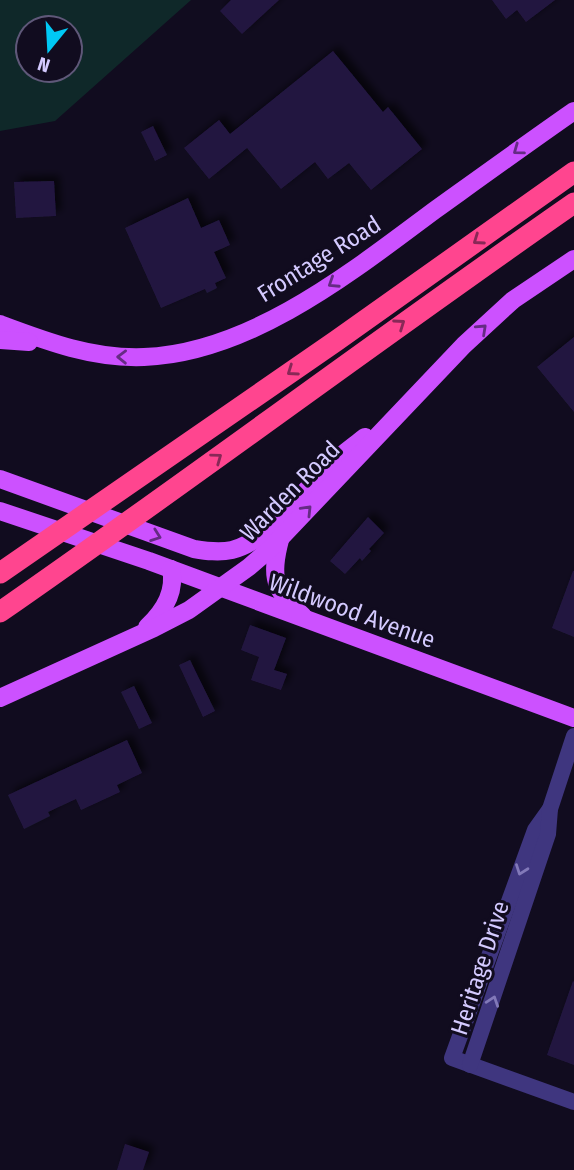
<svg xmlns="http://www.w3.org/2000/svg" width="574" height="1170" viewBox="0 0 574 1170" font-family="'Fira Sans Condensed',sans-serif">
<defs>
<filter id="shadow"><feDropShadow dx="5.5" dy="-5.5" stdDeviation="3.5" flood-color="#0009"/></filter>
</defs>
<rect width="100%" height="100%" fill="#110c1f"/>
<path fill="#0f2829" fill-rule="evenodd" d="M 0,0 L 191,0 L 55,121 L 0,131 ZM 28,28 L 70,28 L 70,70 L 28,70 Z"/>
<g fill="#231840" filter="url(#shadow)">
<polygon points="231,0 279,0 242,34 220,11"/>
<polygon points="492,0 555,0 526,22 517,10 506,19"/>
<polygon points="333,51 383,112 388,107 422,149 371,190 349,163 328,179 315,162 281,189 247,148 209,179 184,148 219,120 230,134"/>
<polygon points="153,126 167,155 155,161 141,132"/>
<polygon points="54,181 56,216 16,218 14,182"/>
<polygon points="188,198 201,228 219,220 230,245 214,252 226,278 215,283 217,288 207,293 205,289 161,308 125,228"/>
<polygon points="574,337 574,412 537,367"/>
<polygon points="368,517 384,533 369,549 371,551 362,561 360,558 345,574 330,561"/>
<polygon points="573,571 574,571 574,637 552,628"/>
<polygon points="250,625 286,638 274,670 287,674 281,690 251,680 259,657 241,650"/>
<polygon points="190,660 215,711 203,717 179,665"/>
<polygon points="134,686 152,723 139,729 121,692"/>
<polygon points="127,740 142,773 117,785 120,792 81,810 76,799 48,812 50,816 24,829 8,795"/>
<polygon points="573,981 574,982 574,1065 547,1055"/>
<polygon points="125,1144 149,1152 143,1170 117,1170"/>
</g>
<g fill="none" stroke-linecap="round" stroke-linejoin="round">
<g stroke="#3f367f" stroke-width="16">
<polyline points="550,809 535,830 452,1058 574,1102"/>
<polyline points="470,1065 548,834 550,809 574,736"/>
</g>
<g stroke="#cc51ff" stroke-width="18">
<path d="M 0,324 C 48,342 93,359 144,357 C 251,353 353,271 435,210 C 481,177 528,143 574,111"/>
<polyline points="0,340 29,342"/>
<path d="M 0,479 L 194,549 C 206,551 219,553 232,550 C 269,541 300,494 326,469 C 338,457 352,447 365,437"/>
<polyline points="0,511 149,561 574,718"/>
<path d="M 280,540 C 270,578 274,590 303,616"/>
<path d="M 147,627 C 163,612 176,592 171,569"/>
<polyline points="0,698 154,628 189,610 249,567 271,548 464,345 513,300 574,259"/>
</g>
<g stroke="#ff458f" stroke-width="21">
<polyline points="0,573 336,341 574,172"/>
<path d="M 0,612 C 193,478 381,337 574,203"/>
</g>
</g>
<defs><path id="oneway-chevron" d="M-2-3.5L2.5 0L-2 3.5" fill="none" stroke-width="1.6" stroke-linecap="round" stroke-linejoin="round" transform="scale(1.75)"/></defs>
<g stroke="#652b84">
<use href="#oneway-chevron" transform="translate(518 150) rotate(144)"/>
<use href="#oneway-chevron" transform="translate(333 283) rotate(147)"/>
<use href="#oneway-chevron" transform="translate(482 329) rotate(-43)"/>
<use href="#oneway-chevron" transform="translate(122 357) rotate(-179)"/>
<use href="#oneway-chevron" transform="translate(307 510) rotate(-46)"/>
<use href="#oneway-chevron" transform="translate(156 536) rotate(20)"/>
</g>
<g stroke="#882857">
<use href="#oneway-chevron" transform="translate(478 240) rotate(145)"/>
<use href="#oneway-chevron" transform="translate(400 324) rotate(-35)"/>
<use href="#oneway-chevron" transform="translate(292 371) rotate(145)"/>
<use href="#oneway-chevron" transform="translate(217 458) rotate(-36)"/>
</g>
<g stroke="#8279b9">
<use href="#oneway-chevron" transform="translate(521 870) rotate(110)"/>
<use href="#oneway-chevron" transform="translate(493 1001) rotate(-71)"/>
</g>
<g text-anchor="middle" stroke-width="6" stroke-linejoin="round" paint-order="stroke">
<g font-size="24" fill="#d4caff" stroke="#110c1f">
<text transform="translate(319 259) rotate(-32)" y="8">Frontage Road</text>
<text transform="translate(290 491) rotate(-45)" y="8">Warden Road</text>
<text transform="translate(352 611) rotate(20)" y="8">Wildwood Avenue</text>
<text transform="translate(480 968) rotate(-72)" y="8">Heritage Drive</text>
</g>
</g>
<g transform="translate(49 49) rotate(198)"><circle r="33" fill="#110c1f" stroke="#5f5879" stroke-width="2"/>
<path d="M0-5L12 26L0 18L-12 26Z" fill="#00c9f5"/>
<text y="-10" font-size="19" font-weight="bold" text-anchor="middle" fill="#d4caff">N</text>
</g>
</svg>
